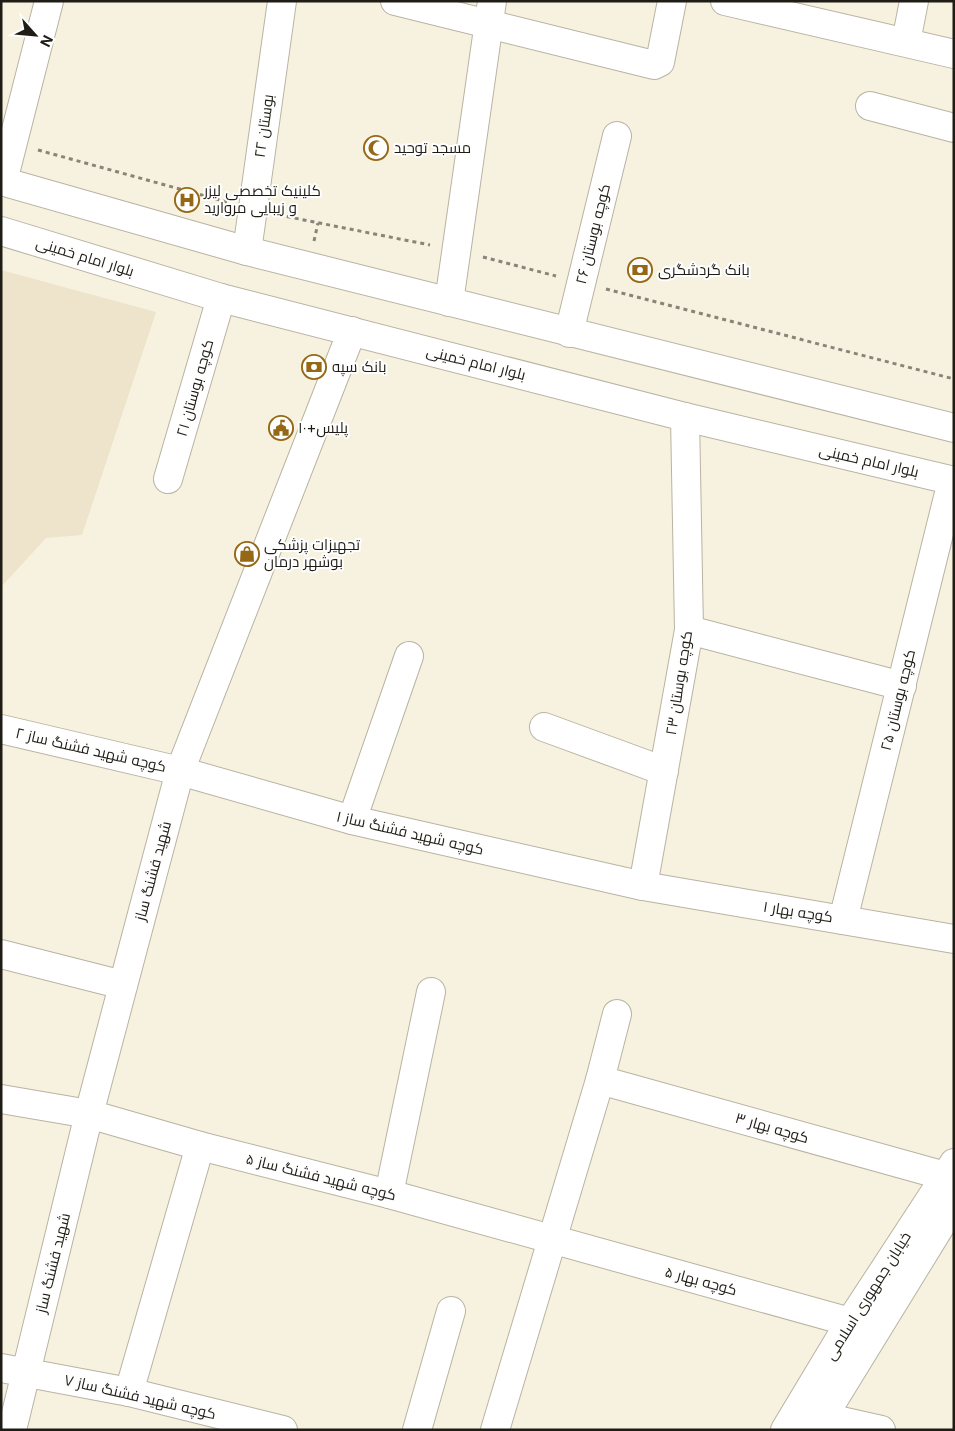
<svg xmlns="http://www.w3.org/2000/svg" width="955" height="1431" viewBox="0 0 955 1431" font-family="Inter,Cairo,sans-serif">
<rect width="100%" height="100%" fill="#f7f1df"/>
<polygon fill="#ede4cb" points="1,270 156,312 82,535 46,538 1,587"/>
<g fill="none" stroke-linecap="round" stroke-linejoin="round">
<defs>
<g id="minor">
<polyline points="395,1 654,65 660,62 672,1"/>
<polyline points="725,1 954,54"/>
<polyline points="906,42 914,1"/>
<polyline points="870,106 954,128"/>
<polyline points="1,181 247,251 954,428"/>
<polyline points="3,181 49,1"/>
<polyline points="1,231 221,298 685,417 954,481"/>
<polyline points="247,251 282,1"/>
<polyline points="449,302 492,1"/>
<polyline points="569,333 617,136"/>
<polyline points="168,479 221,298"/>
<polyline points="689,630 902,686"/>
<polyline points="544,727 664,771"/>
<polyline points="1,729 180,771 352,820 643,886 954,939"/>
<polyline points="352,820 409,656"/>
<polyline points="643,886 689,630 685,417"/>
<polyline points="843,920 952,481"/>
<polyline points="1,954 123,985"/>
<polyline points="600,1080 945,1176"/>
<polyline points="1,1099 89,1114 200,1146 389,1194 850,1322"/>
<polyline points="389,1194 431,992"/>
<polyline points="1,1368 129,1392 283,1430"/>
<polyline points="129,1392 200,1146"/>
<polyline points="823,1417 881,1430"/>
<polyline points="12,1430 89,1114 180,771 352,331"/>
<polyline points="417,1430 451,1311"/>
<polyline points="495,1430 600,1080 617,1014"/>
<polyline points="785,1430 850,1322 954,1163"/>
<polyline points="815,1430 954,1204"/>
</g>
</defs>
<use href="#minor" stroke="#b9b3a3" stroke-width="30"/>
<g stroke="#888478" stroke-width="3" stroke-dasharray="4 4" stroke-linecap="butt">
<polyline points="38,150 227,202"/>
<polyline points="279,215 430,245"/>
<polyline points="314,241 318,223"/>
<polyline points="483,257 556,276"/>
<polyline points="606,289 954,379"/>
</g>
<use href="#minor" stroke="#fff" stroke-width="28"/>
</g>
<defs>
<symbol id="mosque-ring" viewBox="-11 -11 22 22"><circle r="9.5" fill="#fefefe" stroke="#956815" stroke-width="1.5"/><path d="M3.5-4.9A6 6 0 1 0 3.5 4.9A5 5 0 1 1 3.5-4.9Z" fill="#956815"/></symbol>
<symbol id="hospital-ring" viewBox="-11 -11 22 22"><circle r="9.5" fill="#fefefe" stroke="#956815" stroke-width="1.5"/><path d="M-5-5h3v3.5h4V-5h3V5h-3V1.5h-4V5h-3Z" fill="#956815"/></symbol>
<symbol id="bank-ring" viewBox="-11 -11 22 22"><circle r="9.5" fill="#fefefe" stroke="#956815" stroke-width="1.5"/><path d="M-6-4H6V4H-6ZM0-2.3a2.3 2.3 0 1 0 0 4.6a2.3 2.3 0 1 0 0-4.6Z" fill="#956815"/></symbol>
<symbol id="civic-ring" viewBox="-11 -11 22 22"><circle r="9.5" fill="#fefefe" stroke="#956815" stroke-width="1.5"/><path d="M-.6-6.5H3V-4.5H.6V-3L4-1V1h2V6H-6V1h2V-1L-.6-3ZM-1.2 2.5V6h2.4V2.5Z" fill="#956815"/></symbol>
<symbol id="shop-ring" viewBox="-11 -11 22 22"><circle r="9.5" fill="#fefefe" stroke="#956815" stroke-width="1.5"/><path d="M-5-2.5h2.3a2.7 3.5 0 0 1 5.4 0H5L5.5 6h-11ZM-1.5-2.5h3a1.5 2.3 0 0 0-3 0Z" fill="#956815"/></symbol>
</defs>
<g fill-rule="evenodd">
<use href="#mosque-ring" x="362" y="134" width="28" height="28"/>
<use href="#hospital-ring" x="173" y="186" width="28" height="28"/>
<use href="#bank-ring" x="626" y="256" width="28" height="28"/>
<use href="#bank-ring" x="300" y="353" width="28" height="28"/>
<use href="#civic-ring" x="267" y="414" width="28" height="28"/>
<use href="#shop-ring" x="233" y="540" width="28" height="28"/>
</g>
<g text-anchor="middle" stroke-width="4" stroke-linejoin="round" paint-order="stroke">
<g font-size="15" fill="#1e1c15" stroke="#fefefe">
<text transform="translate(264 126) rotate(-82)" y="5">بوستان ۲۲</text>
<text transform="translate(593 234) rotate(-76)" y="5">کوچه بوستان ۲۶</text>
<text transform="translate(85 257) rotate(17)" y="5">بلوار امام خمینی</text>
<text transform="translate(476 363) rotate(14)" y="5">بلوار امام خمینی</text>
<text transform="translate(195 388) rotate(-74)" y="5">کوچه بوستان ۲۱</text>
<text transform="translate(869 461) rotate(13)" y="5">بلوار امام خمینی</text>
<text transform="translate(679 683) rotate(-81)" y="5">کوچه بوستان ۲۳</text>
<text transform="translate(898 700) rotate(-76)" y="5">کوچه بوستان ۲۵</text>
<text transform="translate(91 750) rotate(13)" y="5">کوچه شهید فشنگ ساز ۲</text>
<text transform="translate(410 833) rotate(13)" y="5">کوچه شهید فشنگ ساز ۱</text>
<text transform="translate(153 871) rotate(-75)" y="5">شهید فشنگ ساز</text>
<text transform="translate(798 912) rotate(9)" y="5">کوچه بهار ۱</text>
<text transform="translate(772 1128) rotate(16)" y="5">کوچه بهار ۳</text>
<text transform="translate(321 1177) rotate(14)" y="5">کوچه شهید فشنگ ساز ۵</text>
<text transform="translate(53 1263) rotate(-76)" y="5">شهید فشنگ ساز</text>
<text transform="translate(701 1281) rotate(15)" y="5">کوچه بهار ۵</text>
<text transform="translate(868 1296) rotate(-58)" y="5">خیابان جمهوری اسلامی</text>
<text transform="translate(140 1397) rotate(13)" y="5">کوچه شهید فشنگ ساز ۷</text>
</g>
<g font-size="15" fill="#1e1c15" stroke="#fefefe" text-anchor="start">
<text x="394" y="153">مسجد توحید</text>
<text x="204" y="196">کلینیک تخصصی لیزر<tspan x="204" dy="17">و زیبایی مروارید</tspan></text>
<text x="658" y="275">بانک گردشگری</text>
<text x="332" y="372">بانک سپه</text>
<text x="298" y="433">پلیس+۱۰</text>
<text x="264" y="550">تجهیزات پزشکی<tspan x="264" dy="17">بوشهر درمان</tspan></text>
</g>
</g>
<rect width="955" height="1431" fill="none" stroke="#1e1c15" stroke-width="5"/>
<g transform="translate(35 35) rotate(117)" stroke="#fefefe" stroke-width="4" paint-order="stroke">
<path d="M0-4L9 19L0 12L-9 19Z" fill="#1e1c15"/>
<text y="-8" font-size="14" font-weight="bold" text-anchor="middle" fill="#1e1c15">N</text>
</g>
</svg>
